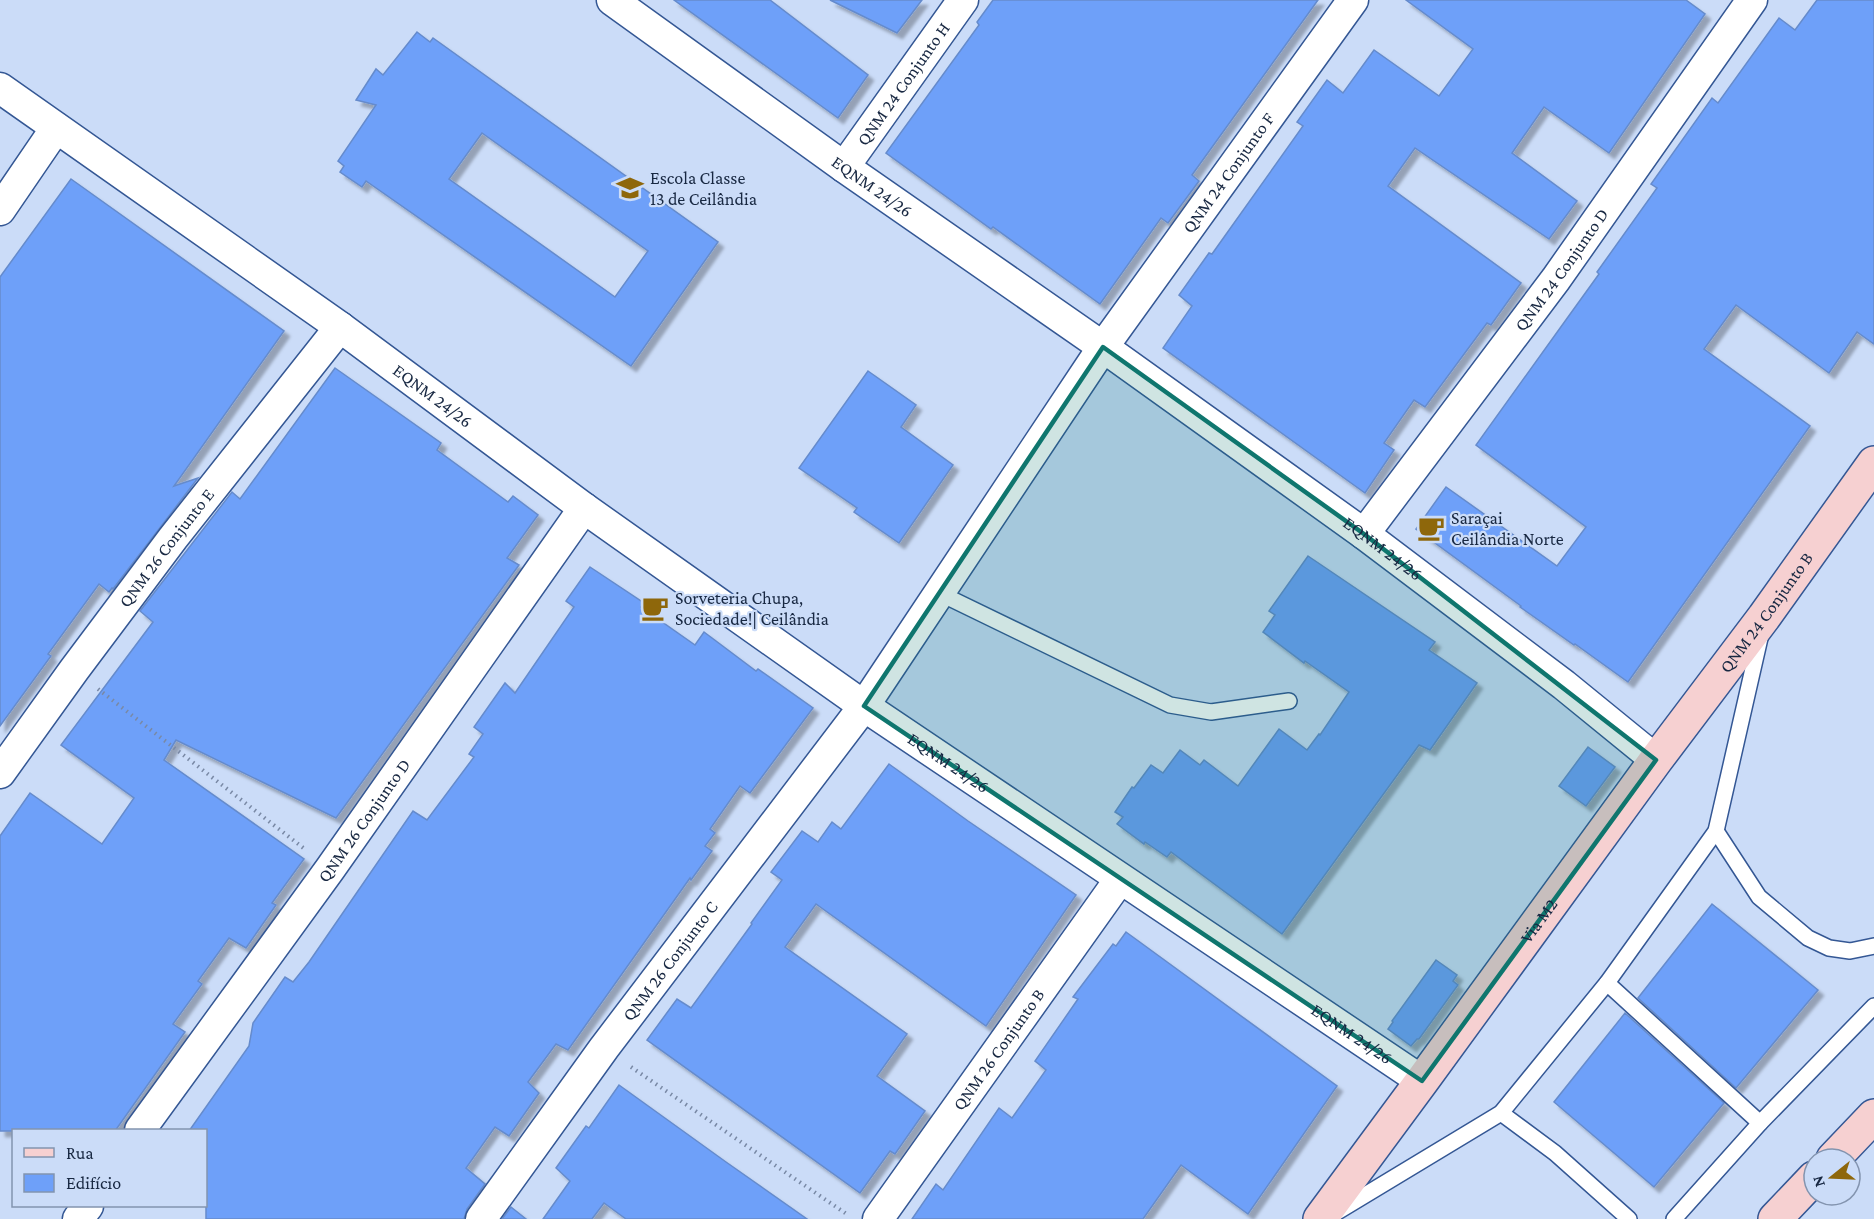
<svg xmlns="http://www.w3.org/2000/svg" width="1874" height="1219" viewBox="0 0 1874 1219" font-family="'Crimson Pro',serif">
<defs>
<filter id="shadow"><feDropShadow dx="5.5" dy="5.5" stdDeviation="1.5" flood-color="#0004"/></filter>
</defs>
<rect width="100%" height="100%" fill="#cbdcf8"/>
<g fill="#6ea0f9" stroke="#658bcc" stroke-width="1.5" fill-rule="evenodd" filter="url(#shadow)">
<polygon points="674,0 770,0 868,75 838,118"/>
<polygon points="830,0 922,0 897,33"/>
<polygon points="993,0 1318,0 1192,175 1199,181 1168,223 1161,218 1100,304 993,227 991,229 886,153 979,25 977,22"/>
<polygon points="1406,0 1686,0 1705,14 1609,153 1544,107 1512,153 1577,201 1549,239 1415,148 1388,186 1521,283 1491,325 1487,323 1425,407 1414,400 1384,443 1394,450 1365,493 1163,348 1192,306 1179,295 1209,253 1212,254 1303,126 1297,122 1327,80 1343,93 1374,50 1439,96 1473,49"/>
<polygon points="1817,0 1874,0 1874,344 1857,332 1829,373 1736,305 1704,349 1810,426 1628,682 1575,644 1574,645 1520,607 1521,606 1416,529 1446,487 1557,566 1586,527 1476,445 1568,317 1599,274 1597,272 1657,188 1651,184 1712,98 1718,103 1779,18 1795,30"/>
<path d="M 417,32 L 430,42 L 433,38 L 718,242 L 631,366 L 366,181 L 362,187 L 340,172 L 344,166 L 338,161 L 376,105 L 356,100 L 376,69 L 383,75 ZM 482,133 L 648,251 L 615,297 L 449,179 Z"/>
<polygon points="71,179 284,331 174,486 198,478 113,589 112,588 109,592 99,584 48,654 51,656 0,726 0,277"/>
<polygon points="335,368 441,443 437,450 508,502 513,496 538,515 507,558 519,565 336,818 176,740 164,760 304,859 272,903 276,905 246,948 229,938 198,981 202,984 173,1024 185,1032 115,1131 0,1131 0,836 30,793 102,844 134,798 61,745 153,622 140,611 232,492 240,499"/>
<polygon points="868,371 916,405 901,427 953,465 899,543 854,512 857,508 799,468"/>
<polygon points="1308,556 1435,642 1429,650 1477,683 1430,750 1419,745 1282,934 1171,852 1167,857 1145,842 1144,844 1117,824 1123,817 1115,812 1132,787 1134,788 1151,765 1163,773 1180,750 1200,765 1204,760 1238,786 1279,729 1307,750 1319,734 1320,735 1349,692 1305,661 1304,663 1263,632 1275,615 1269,611"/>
<polygon points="590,567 644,603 641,607 695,645 704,632 756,671 758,669 813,708 750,793 740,786 710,829 715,833 705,846 712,851 691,880 690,878 568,1050 556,1044 528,1082 539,1093 509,1136 495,1127 466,1168 485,1184 467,1209 464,1219 206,1219 206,1131 189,1131 249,1046 253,1023 285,977 293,982 309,962 413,811 427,820 474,757 469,754 483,734 474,727 505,683 515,693 574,607 566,601"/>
<polygon points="1588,747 1615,767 1586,806 1559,786"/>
<polygon points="889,764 968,821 1076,895 986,1026 816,904 785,947 907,1034 877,1076 925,1111 895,1154 890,1151 860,1193 647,1040 677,999 691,1008 752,924 751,923 782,880 771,872 802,831 818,842 832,822 841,829"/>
<polygon points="1712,904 1818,990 1736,1088 1638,998"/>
<polygon points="1126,932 1337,1086 1248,1214 1181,1165 1143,1219 912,1219 936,1184 943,1190 999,1108 1012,1118 1046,1070 1035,1061 1078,999 1073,997 1113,944 1116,946"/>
<polygon points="1436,960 1457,975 1453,981 1458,985 1419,1039 1417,1039 1411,1046 1388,1029 1393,1022 1392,1021"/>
<polygon points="1625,1013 1724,1103 1654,1187 1554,1102"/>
<polygon points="619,1085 726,1162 807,1219 626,1219 604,1203 592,1219 543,1219 570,1181 556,1168 586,1126 589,1128"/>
<polygon points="511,1207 526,1219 502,1219"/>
</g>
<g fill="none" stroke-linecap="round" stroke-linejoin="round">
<defs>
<g id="lane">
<polyline points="939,593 1170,705 1211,712 1289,701"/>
<polyline points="1716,831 1759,897 1808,938 1829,948 1850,951 1874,946"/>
<polyline points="1607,983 1760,1123"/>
<polyline points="1501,1113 1555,1153 1629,1219"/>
<polyline points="1337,1212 1501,1113 1607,983 1716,831 1760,638"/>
<polyline points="1674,1219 1760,1123 1874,1006"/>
</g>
<g id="street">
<path id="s1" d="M 612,0 L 844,167 L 1103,347 L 1364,534 L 1564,685 L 1656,760"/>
<path id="s2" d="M 0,88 L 340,327 L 584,508 L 864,706 L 1422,1081"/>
<path id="s3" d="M 844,167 L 963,0"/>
<polyline points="0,210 56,128"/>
<path id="s4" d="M 1364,534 L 1556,279 L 1752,0"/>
<path id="s5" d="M 0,773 L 74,670 L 173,538 L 340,327"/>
<path id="s6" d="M 140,1130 L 330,869 L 584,508"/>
<polyline points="78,1219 88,1206"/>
<path id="s7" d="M 481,1219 L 604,1048 L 864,706 L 1103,347 L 1353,0"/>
<path id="s8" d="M 878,1219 L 1120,879"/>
</g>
<g id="secondary">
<polyline points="1833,1159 1874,1116"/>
<path id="s9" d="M 1320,1219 L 1422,1081 L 1656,760 L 1764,617 L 1874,463"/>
<polyline points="1775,1219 1814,1178"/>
</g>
</defs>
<use href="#lane" stroke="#345794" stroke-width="18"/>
<use href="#street" stroke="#345794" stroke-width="33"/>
<use href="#secondary" stroke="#345794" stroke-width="36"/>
<g stroke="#7989a5" stroke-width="4" stroke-dasharray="1.5 4.5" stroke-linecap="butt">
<polyline points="98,689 306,850"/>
<polyline points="631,1067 848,1215"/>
</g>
<use href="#lane" stroke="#fff" stroke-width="15"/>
<use href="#street" stroke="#fff" stroke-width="30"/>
<use href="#secondary" stroke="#f6d0d1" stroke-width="33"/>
</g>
<path fill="#0f766e" fill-opacity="0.2" stroke="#0f766e" stroke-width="4.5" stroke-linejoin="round" d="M 1103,347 L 1364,534 L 1656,760 L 1422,1081 L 864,706 Z"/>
<defs>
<symbol id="school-bare" viewBox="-9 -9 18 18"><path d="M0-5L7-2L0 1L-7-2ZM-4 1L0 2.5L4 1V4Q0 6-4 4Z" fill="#8e670b" stroke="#cbdcf8" stroke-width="2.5" paint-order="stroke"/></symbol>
<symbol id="cafe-bare" viewBox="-9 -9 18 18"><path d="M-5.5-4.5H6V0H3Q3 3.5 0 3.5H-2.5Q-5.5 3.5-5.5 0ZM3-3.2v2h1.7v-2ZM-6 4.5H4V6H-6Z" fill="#8e670b" stroke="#cbdcf8" stroke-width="2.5" paint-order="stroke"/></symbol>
</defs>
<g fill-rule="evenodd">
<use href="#school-bare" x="611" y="169" width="38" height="38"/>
<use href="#cafe-bare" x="1412" y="509" width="38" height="38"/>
<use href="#cafe-bare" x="636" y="589" width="38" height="38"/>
</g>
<g text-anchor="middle" stroke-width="4.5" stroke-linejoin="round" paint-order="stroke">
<g font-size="18" fill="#182842" stroke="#cbdcf8">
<text dy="6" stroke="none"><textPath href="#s3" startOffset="102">QNM 24 Conjunto H</textPath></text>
<text dy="6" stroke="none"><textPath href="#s7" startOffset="1286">QNM 24 Conjunto F</textPath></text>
<text dy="6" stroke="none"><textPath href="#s1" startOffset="320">EQNM 24/26</textPath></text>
<text dy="6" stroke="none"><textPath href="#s4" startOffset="330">QNM 24 Conjunto D</textPath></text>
<text dy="6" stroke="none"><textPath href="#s2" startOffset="531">EQNM 24/26</textPath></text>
<text dy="6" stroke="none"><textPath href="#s5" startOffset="280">QNM 26 Conjunto E</textPath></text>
<text dy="6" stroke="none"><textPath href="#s1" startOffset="946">EQNM 24/26</textPath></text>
<text dy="6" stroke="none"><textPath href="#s9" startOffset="753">QNM 24 Conjunto B</textPath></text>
<text dy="6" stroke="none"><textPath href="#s2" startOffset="1164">EQNM 24/26</textPath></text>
<text dy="6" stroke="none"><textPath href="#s6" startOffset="382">QNM 26 Conjunto D</textPath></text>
<text dy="6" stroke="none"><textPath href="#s9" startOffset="370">Via M2</textPath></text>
<text dy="6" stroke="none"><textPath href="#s7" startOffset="320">QNM 26 Conjunto C</textPath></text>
<text dy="6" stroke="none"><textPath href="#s2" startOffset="1650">EQNM 24/26</textPath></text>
<text dy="6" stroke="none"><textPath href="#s8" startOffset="208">QNM 26 Conjunto B</textPath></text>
</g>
<g font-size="18" fill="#182842" stroke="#cbdcf8" text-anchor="start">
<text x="650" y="184">Escola Classe<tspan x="650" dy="21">13 de Ceilândia</tspan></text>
<text x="1451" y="524">Saraçai<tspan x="1451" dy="21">Ceilândia Norte</tspan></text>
<text x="675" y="604">Sorveteria Chupa,<tspan x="675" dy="21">Sociedade!| Ceilândia</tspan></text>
</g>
</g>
<rect x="12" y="1129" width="195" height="78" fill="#cbdcf8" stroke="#8394af" stroke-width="1.5"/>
<rect x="24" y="1148" width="30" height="9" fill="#f6d0d1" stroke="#8394af" stroke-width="1.5"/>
<text x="66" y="1159" font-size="18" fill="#182842">Rua</text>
<rect x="24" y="1174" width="30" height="18" fill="#6ea0f9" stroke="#8394af" stroke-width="1.5"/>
<text x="66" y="1189" font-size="18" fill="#182842">Edifício</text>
<g transform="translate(1832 1177) rotate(252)"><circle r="28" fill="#cbdcf8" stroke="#8394af" stroke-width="1.5"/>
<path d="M0-4.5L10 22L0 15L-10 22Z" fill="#8e670b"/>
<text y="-9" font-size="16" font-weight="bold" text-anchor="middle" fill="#182842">N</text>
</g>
</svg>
